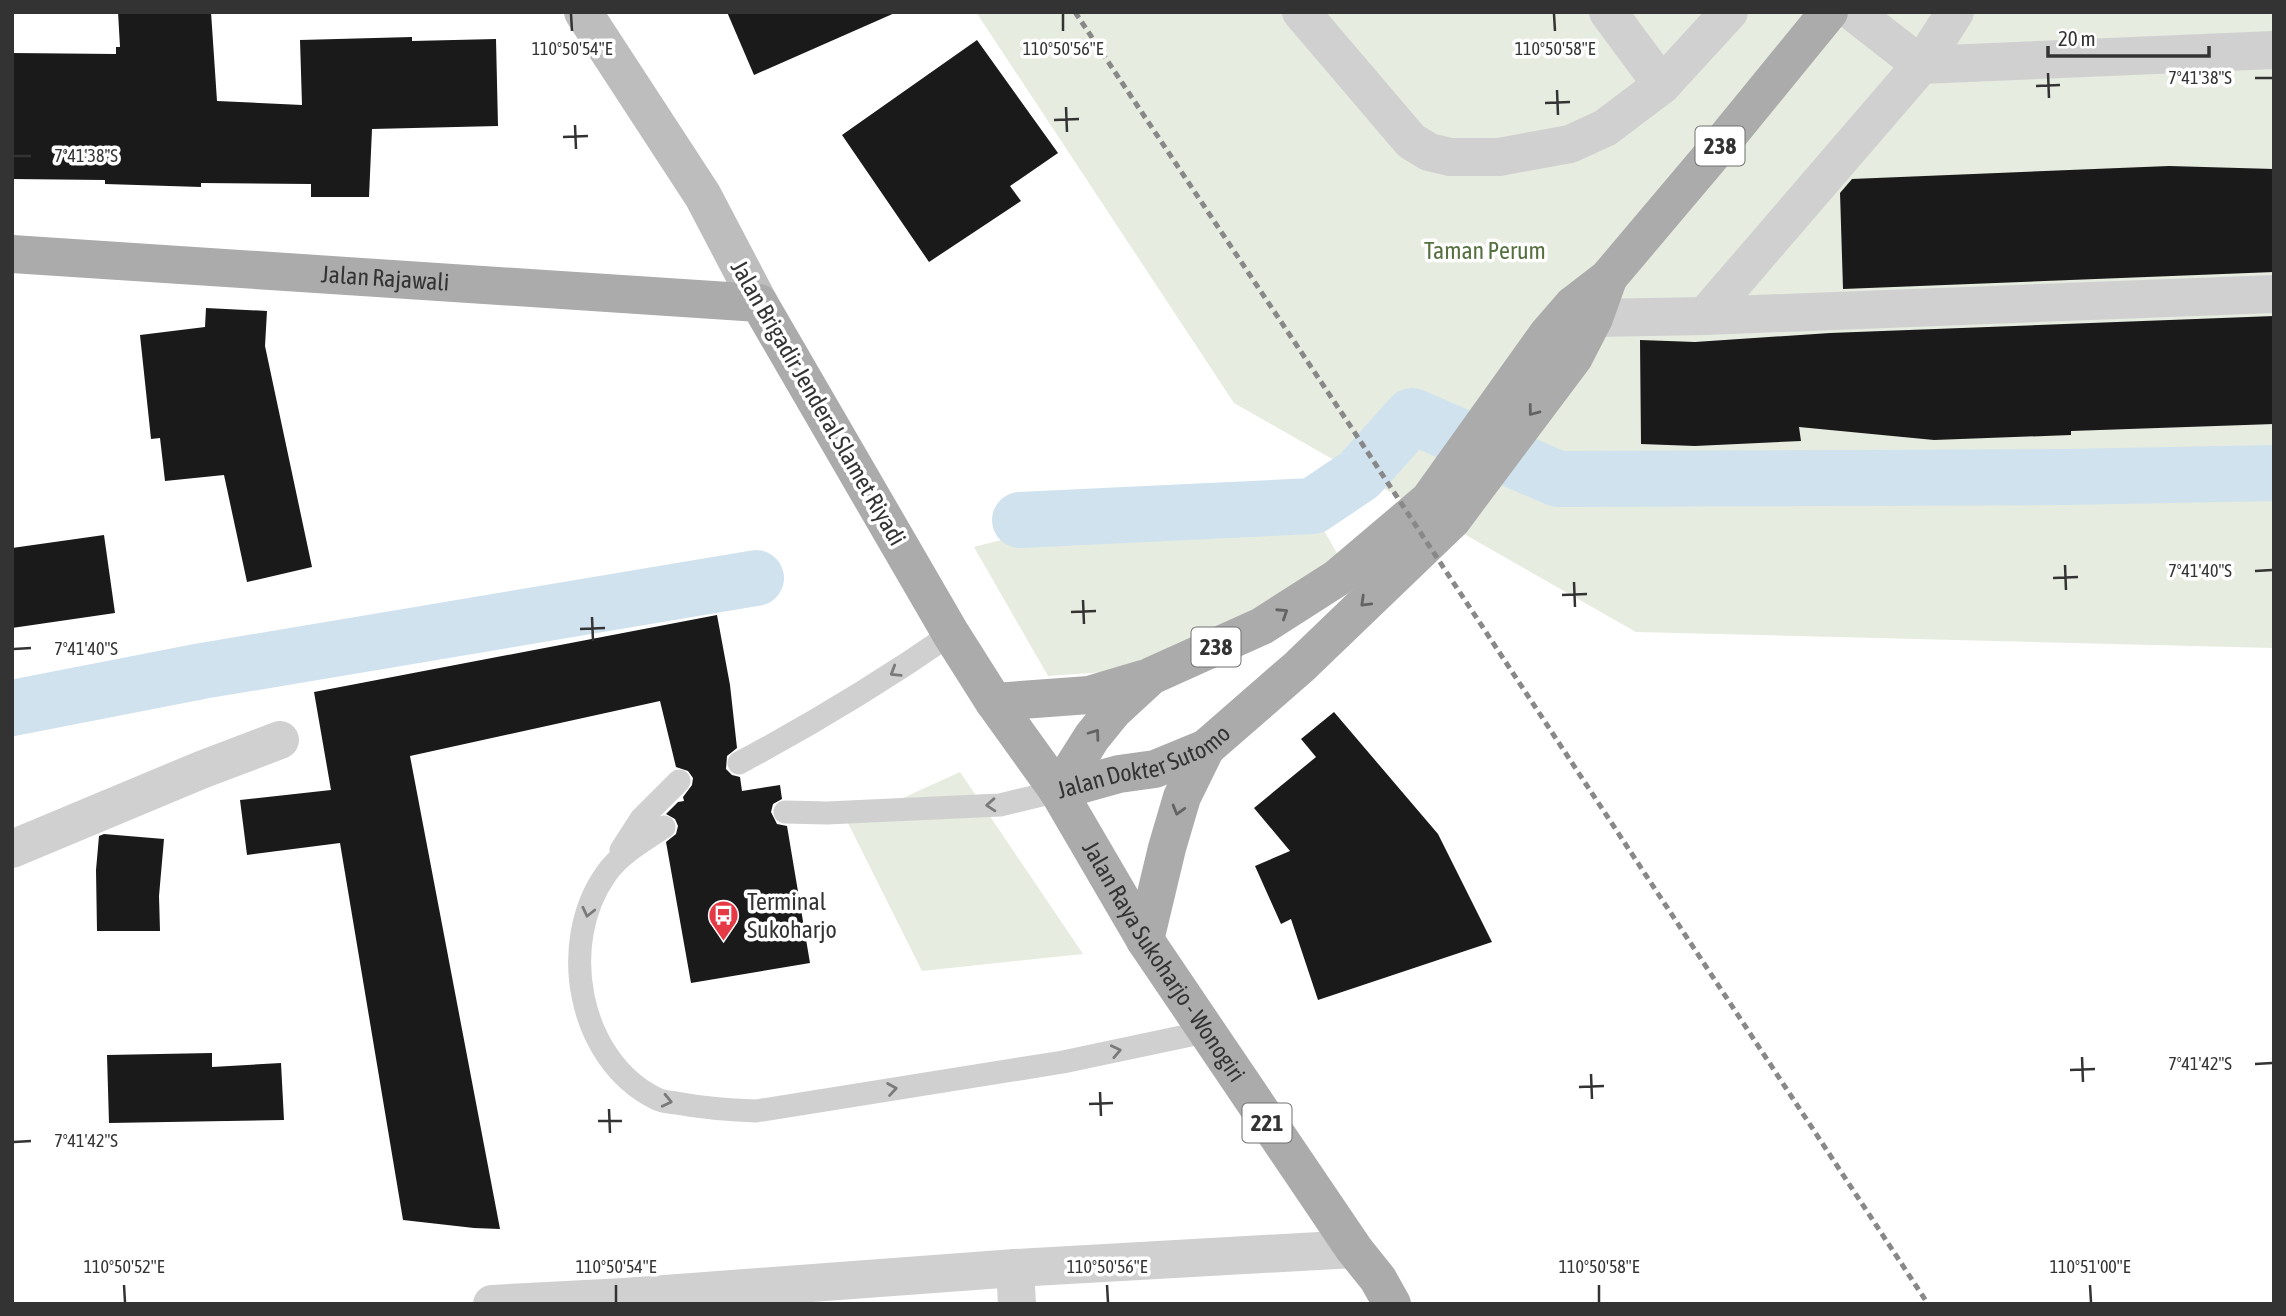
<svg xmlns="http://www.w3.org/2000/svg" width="2286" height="1316" viewBox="0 0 2286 1316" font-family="'Asap Condensed',sans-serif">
<rect width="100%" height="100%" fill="#fff"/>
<g fill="#e6ecdf">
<polygon points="976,12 2274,12 2274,648 1636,632 1234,403"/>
<polygon points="1318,520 1342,562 1270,605 1120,671 1048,676 974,547 1035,531 1184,522"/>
<polygon points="960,772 1083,954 922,971 848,823"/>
</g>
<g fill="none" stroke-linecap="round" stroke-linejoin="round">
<g stroke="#cfe2ee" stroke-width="56">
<polyline points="1020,520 1313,506 1359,475 1412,416 1558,479 2067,477 2274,473"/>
<polyline points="12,708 202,671 756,578"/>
</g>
</g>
<g fill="#1a1a1a">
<polygon points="118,12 211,12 217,101 302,105 300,40 412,37 412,41 496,39 498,126 372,129 369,197 311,197 311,184 201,183 201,187 105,184 105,180 12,179 12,53 116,54 116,47 120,47"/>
<polygon points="727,12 897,12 754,75"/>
<polygon points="977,40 1058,153 1010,186 1021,201 929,262 842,135"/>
<polygon points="2169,166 2274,169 2274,272 1843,289 1840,193 1852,179"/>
<polygon points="206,308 267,311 265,346 312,567 247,582 224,475 165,481 160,438 151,439 140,335 205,327"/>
<polygon points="2274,316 2274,424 2071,431 2071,435 1934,440 1799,427 1801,441 1695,446 1641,444 1640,340 1695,342 1830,333"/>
<polygon points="104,535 115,613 12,628 12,548"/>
<polygon points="717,615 730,685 737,748 727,756 726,769 732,775 740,777 742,791 780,785 782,799 773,804 771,812 777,824 787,826 810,963 691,983 666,842 676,834 678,826 675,819 666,814 678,802 684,801 683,797 692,785 693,778 688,771 676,767 660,701 410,756 500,1229 474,1228 403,1220 340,843 247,855 240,800 331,790 314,692"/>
<polygon points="1334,712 1438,834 1492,942 1318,1000 1291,919 1281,924 1255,866 1290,851 1254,808 1316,757 1301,739"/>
<polygon points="104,834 164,839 159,896 160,931 97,931 96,870 99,836"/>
<polygon points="212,1053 212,1067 281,1063 284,1120 109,1123 107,1055"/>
</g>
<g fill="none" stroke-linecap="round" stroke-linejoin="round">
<g stroke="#d0d0d0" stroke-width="23">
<path d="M 739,763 C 812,724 883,681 951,634"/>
<polyline points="785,812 827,813 1000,805 1058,791"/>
<path d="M 664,827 C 644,840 619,855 606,874 C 557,943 578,1059 655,1098 C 662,1102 669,1102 676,1103 C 703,1108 729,1110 756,1111 L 1063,1062 L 1205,1032"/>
<polyline points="621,850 641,819 679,781"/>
</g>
<g stroke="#d0d0d0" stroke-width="38">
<polyline points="1301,12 1411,141 1429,152 1450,157 1499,157 1570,144 1605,128 1662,85 1729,12"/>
<polyline points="1608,12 1662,85"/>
<polyline points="1853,12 1921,65 2274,50"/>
<polyline points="1573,305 1594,318 1705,316 2274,294"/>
<polyline points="1705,316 1921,65 1955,12"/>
<polyline points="12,849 201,770 280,740"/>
<polyline points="1015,1268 1017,1304"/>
<polyline points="492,1304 624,1297 1015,1268 1354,1249"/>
</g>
<polyline stroke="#bdbdbd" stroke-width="38" points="583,12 703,196 759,303"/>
<g stroke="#ababab" stroke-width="38">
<path id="s1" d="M 12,254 L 759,303 L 951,634 L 994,702 L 1058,791 L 1145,940 L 1354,1249 L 1378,1279 L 1392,1304"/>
<polyline points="994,702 1089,695 1143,679"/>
<polyline points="1058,791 1092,737 1113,711 1151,676 1262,626 1337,578 1429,500 1547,335 1573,305 1608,278 1727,137 1829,12"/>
<path id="s2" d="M 1058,791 L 1119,774 L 1155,769 L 1206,748 L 1299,667 L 1452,520 L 1574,357 L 1594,318 L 1608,279"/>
<polyline points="1145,940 1167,848 1182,797 1206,748"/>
</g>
<polyline stroke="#888" stroke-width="5" stroke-dasharray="7 5" stroke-linecap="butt" points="1075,12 1353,430 1928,1304"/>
</g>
<defs><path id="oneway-chevron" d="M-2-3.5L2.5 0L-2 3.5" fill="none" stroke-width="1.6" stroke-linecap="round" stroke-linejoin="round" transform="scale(1.75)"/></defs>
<g stroke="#636363">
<use href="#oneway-chevron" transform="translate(1533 411) rotate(127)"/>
<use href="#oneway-chevron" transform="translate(1365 602) rotate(136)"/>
<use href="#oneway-chevron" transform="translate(1283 613) rotate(-33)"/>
<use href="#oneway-chevron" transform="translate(1095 734) rotate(-54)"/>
<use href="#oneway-chevron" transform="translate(1178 810) rotate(106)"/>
</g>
<g stroke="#7a7a7a">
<use href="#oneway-chevron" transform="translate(895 672) rotate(148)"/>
<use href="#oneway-chevron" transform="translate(991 805) rotate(176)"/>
<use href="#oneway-chevron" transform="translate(588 912) rotate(103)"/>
<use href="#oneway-chevron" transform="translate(1116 1051) rotate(-12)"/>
<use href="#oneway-chevron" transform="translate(892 1089) rotate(-9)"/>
<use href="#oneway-chevron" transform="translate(667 1101) rotate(13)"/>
</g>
<path fill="none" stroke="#333" stroke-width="2.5" d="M 571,14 L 572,31M 1063,14 L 1063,31M 1554,14 L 1555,31M 2048,73 L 2049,98M 2255,78 L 2272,78M 2036,86 L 2060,85M 1557,90 L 1558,115M 1545,103 L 1570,102M 1066,107 L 1067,132M 1054,120 L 1079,119M 575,125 L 576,149M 563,137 L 588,136M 14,156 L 31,156M 2065,565 L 2066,590M 2255,571 L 2272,570M 2053,578 L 2078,577M 1574,582 L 1575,607M 1562,595 L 1587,594M 1083,600 L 1084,624M 1071,612 L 1096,611M 592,617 L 593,641M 580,629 L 605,628M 14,649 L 31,648M 2082,1057 L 2083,1082M 2255,1064 L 2272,1063M 2070,1070 L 2095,1069M 1591,1074 L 1592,1099M 1579,1087 L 1604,1086M 1100,1092 L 1101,1116M 1089,1104 L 1113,1103M 609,1109 L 610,1133M 598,1121 L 622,1121M 14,1142 L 31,1141M 124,1285 L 125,1302M 616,1285 L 616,1302M 1107,1285 L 1108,1302M 1599,1285 L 1599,1302M 2090,1285 L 2091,1302"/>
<defs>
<symbol id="bus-pin" viewBox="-11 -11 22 30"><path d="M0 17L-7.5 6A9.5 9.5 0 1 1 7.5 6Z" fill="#e63946" stroke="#fff"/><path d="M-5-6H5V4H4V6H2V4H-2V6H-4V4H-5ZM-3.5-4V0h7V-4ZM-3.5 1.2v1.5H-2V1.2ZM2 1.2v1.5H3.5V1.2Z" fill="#fff"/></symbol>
</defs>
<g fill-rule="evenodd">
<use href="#bus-pin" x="706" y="898" width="35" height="47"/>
</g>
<g text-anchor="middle" stroke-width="7" stroke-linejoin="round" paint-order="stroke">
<g fill="#fff" stroke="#707070" stroke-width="2">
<rect x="1695.5" y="126.5" width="49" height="39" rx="5"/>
<rect x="1191.5" y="627.5" width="49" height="39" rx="5"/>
<rect x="1242.5" y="1103.5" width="49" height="39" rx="5"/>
</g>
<g font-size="23" font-weight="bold" fill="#333">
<text x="1720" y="154">238</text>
<text x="1216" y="655">238</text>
<text x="1267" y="1131">221</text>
</g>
<g font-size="24" fill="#56703f" stroke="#fff">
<text x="1485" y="259">Taman Perum</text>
</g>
<g font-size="24" fill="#333" stroke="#fff">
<text dy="8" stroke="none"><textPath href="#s1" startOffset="374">Jalan Rajawali</textPath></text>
<text transform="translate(818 403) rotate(60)" y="8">Jalan Brigadir Jenderal Slamet Riyadi</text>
<text dy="8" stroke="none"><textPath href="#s2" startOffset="91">Jalan Dokter Sutomo</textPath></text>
<text dy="8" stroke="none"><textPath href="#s1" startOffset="1522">Jalan Raya Sukoharjo - Wonogiri</textPath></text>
</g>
<g font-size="24" fill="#333" stroke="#fff" text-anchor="start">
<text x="747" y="910">Terminal<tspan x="747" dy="28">Sukoharjo</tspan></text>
</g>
</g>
<g font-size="18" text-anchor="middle" fill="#333" stroke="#fff" stroke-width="7" stroke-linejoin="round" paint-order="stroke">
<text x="572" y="55">110°50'54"E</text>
<text x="1063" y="55">110°50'56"E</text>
<text x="1555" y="55">110°50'58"E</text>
<text x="2200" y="84">7°41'38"S</text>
<text x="86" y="162">7°41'38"S</text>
<text x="2200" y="577">7°41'40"S</text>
<text x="86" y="655">7°41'40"S</text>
<text x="2200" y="1070">7°41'42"S</text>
<text x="86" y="1147">7°41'42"S</text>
<text x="124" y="1273">110°50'52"E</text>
<text x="616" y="1273">110°50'54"E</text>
<text x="1107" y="1273">110°50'56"E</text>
<text x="1599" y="1273">110°50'58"E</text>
<text x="2090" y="1273">110°51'00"E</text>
</g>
<rect width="2286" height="1316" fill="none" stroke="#333333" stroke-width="28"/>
<path d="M2048 46v10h161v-10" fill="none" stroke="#333333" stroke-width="3.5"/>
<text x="2058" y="46" font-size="21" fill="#333333" stroke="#ffffff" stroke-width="5" paint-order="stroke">20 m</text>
</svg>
